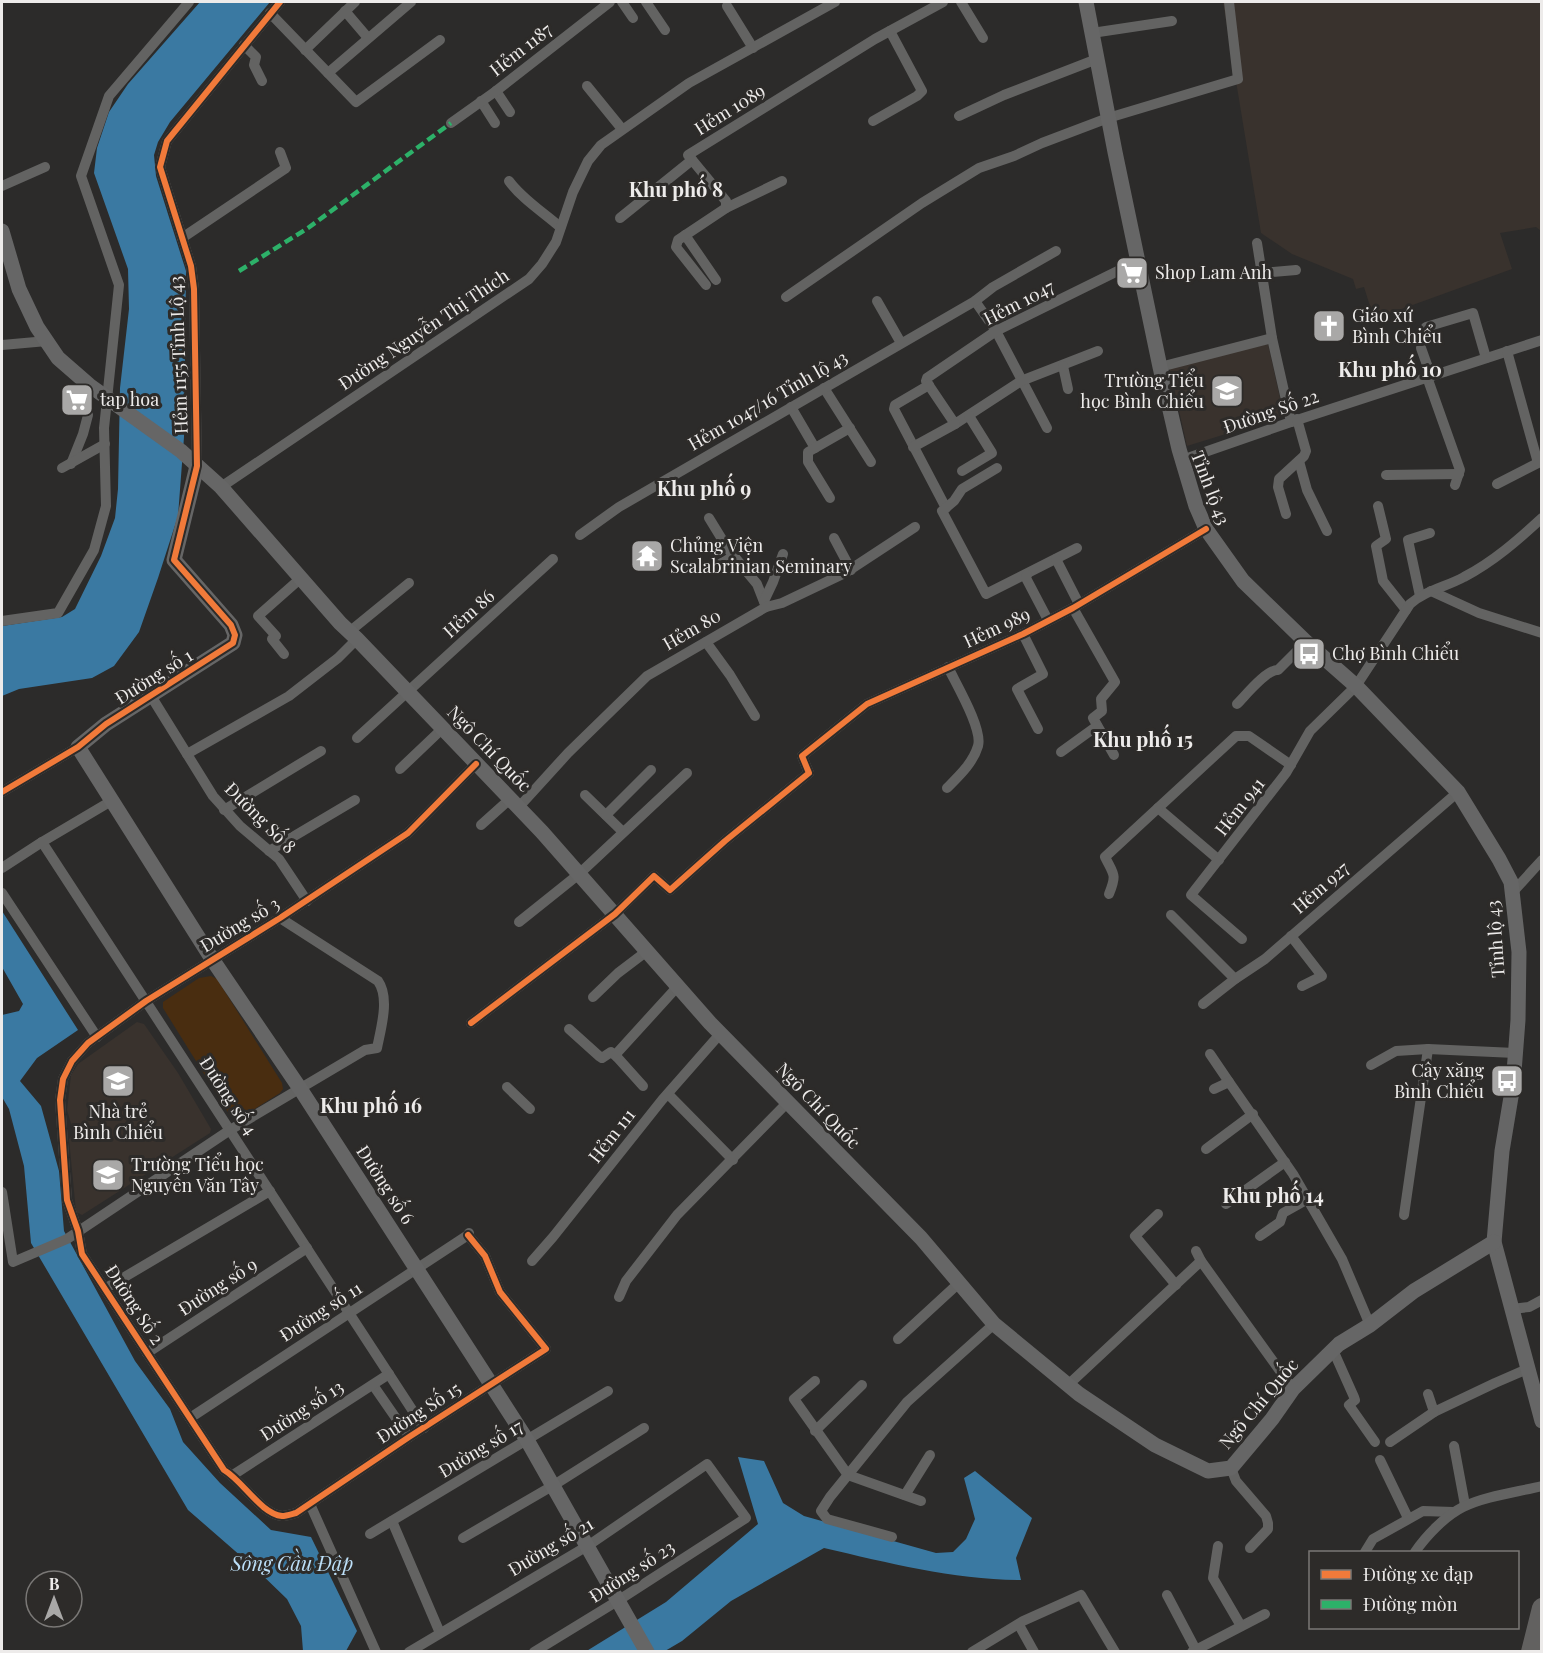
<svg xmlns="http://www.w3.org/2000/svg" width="1543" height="1653" viewBox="0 0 1543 1653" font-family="'Playfair Display',serif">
<rect width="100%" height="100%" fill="#2c2b2a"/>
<g fill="#39322d">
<polygon points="1223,2 1541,2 1541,231 1536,227 1500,233 1512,269 1374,319 1364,287 1356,289 1353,279 1292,254 1261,233"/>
<polygon points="1268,344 1284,416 1187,446 1169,366"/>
<polygon points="137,1022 144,1024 178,1073 211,1129 210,1133 82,1215 76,1212 69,1139 74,1134 67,1110 71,1075 78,1064"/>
</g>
<polygon fill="#492d10" points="211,976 217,979 282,1083 283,1089 280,1093 240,1118 233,1118 229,1114 163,1008 163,1002 199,978"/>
<g fill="#3a79a2">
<polygon points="200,2 270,2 170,122 158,142 154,155 156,176 186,271 184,437 178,516 158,578 139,632 114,666 92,678 19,689 2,696 2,626 62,617 75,609 101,556 115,518 118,489 120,388 129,309 128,269 94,173 97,148 109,112 128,84"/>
<polygon points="2,911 78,1030 37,1058 20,1081 41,1106 59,1171 64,1231 135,1361 170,1409 183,1442 220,1483 271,1530 311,1537 357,1631 346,1651 303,1651 301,1626 287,1599 257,1570 188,1510 31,1243 24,1166 9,1109 2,1097 2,1015 19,1011 23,1004 2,967"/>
<path d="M 738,1457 L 764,1461 L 783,1503 L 804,1516 L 936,1553 L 953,1552 L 966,1539 L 975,1519 L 964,1478 L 975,1471 L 1032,1518 L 1016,1558 L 1021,1580 C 954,1580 889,1563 824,1548 L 731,1601 L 682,1641 L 665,1651 L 585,1652 L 666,1602 L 758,1524 Z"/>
</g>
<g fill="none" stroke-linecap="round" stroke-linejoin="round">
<g stroke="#636362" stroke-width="10">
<polyline points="622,2 633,18"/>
<polyline points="646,2 665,30"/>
<polyline points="961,2 983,38"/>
<polyline points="727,6 753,48"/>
<polyline points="345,11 368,38"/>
<polyline points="270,13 356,102 440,40"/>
<polyline points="1092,33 1172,21"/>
<polyline points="244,45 256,57 254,65 262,81"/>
<polyline points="305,50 355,2"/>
<polyline points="328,73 411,2"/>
<polyline points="587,86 622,129"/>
<polyline points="496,91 510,112"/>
<polyline points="481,101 495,123"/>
<polyline points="959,116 1004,95 1097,59"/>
<polyline points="873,121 917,96 922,91 890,31"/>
<polyline points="451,123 496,91 610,2"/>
<path d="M 509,181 C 522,199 543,212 560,227"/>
<polyline points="2,186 45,167"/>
<polyline points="726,208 782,181"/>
<polyline points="620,218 692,160"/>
<polyline points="685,235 716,280"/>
<polyline points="182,238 286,168 280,152"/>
<polyline points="1257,243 1272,338 1291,422"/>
<polyline points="1261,273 1296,270"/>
<polyline points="706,285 676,247 678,240 726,208 726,201 688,155 875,39 943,2"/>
<polyline points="786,297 922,203 979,168 1014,156 1042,143 1108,118 1238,79 1229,2"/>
<polyline points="877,301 901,343"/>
<polyline points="975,301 996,331 1047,428"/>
<polyline points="1426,327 1473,313 1486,358"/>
<polyline points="2,345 47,341"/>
<polyline points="1421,348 1431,376"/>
<polyline points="1098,351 1021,381 955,424 926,381 927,378 996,331 1138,261"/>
<polyline points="1063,366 1068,389"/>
<polyline points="1160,367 1272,338"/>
<polyline points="1427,377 1460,470 1455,485"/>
<polyline points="929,385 895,405 894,409 946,508"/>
<polyline points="824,388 871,462"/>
<polyline points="791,407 815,448"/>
<polyline points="913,447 955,424"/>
<polyline points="1182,460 1291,422 1542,340"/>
<polyline points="1299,461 1307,490 1327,531"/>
<polyline points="71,464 83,434 88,415"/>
<polyline points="197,466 194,289 191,266 160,167 167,141 280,2"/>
<polyline points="62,468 105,444"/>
<polyline points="997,468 962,489 954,501 942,511 986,594 1077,548"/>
<polyline points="962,471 992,453 969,416"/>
<polyline points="1386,475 1459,474"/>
<polyline points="1497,484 1538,463 1507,351"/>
<polyline points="221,487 529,279 542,264 556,242 573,192 588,161 601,145 689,83 835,2"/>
<polyline points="830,498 808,462 808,452 850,428"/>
<polyline points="1378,506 1386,539 1376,546 1383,581 1406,610"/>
<polyline points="1286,514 1278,487 1279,479 1304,456 1306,451 1297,419"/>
<polyline points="709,518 728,549 757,584 766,607"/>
<polyline points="580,535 619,507 975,301 993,287 1056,251"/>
<polyline points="834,538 851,570"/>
<polyline points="1056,559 1079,604"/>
<polyline points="718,565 734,556"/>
<polyline points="1027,575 1026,578 1048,620"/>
<polyline points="1431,591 1479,613 1542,633"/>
<polyline points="1420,596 1408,540 1430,533"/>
<polyline points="764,601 773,582 783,554"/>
<polyline points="1073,608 1115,682 1101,699 1102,711 1093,718 1114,755"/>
<polyline points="2,621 58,613 94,550 106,506 104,428 119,285 81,176 109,96 189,2"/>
<polyline points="349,632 409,583"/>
<polyline points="1023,634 1043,674 1017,689 1038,729"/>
<polyline points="706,642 730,675 755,716"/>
<polyline points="284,654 272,639 276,636 258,616 301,578"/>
<polyline points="151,696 213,796 240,826 279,859 307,901"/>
<path d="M 1237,704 C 1246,695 1267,669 1278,670 L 1306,642"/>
<polyline points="357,738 553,559"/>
<polyline points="1061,752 1097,726"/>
<polyline points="187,754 289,696 338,658 357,639"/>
<polyline points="400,769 442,729"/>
<path d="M 947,788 C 959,776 973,763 978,746 C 983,729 956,684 948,667"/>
<polyline points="2,792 78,747"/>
<polyline points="585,795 623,832"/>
<polyline points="518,808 568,753 647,676 766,607 782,603 845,573 915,527"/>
<polyline points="224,810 321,751"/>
<polyline points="606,815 651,770"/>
<polyline points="481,825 510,799"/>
<polyline points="42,842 424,1428"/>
<polyline points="269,851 355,800"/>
<polyline points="1219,860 1158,808 1236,736 1249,736 1291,765"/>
<polyline points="2,868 42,842 113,800"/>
<polyline points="2,893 97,1037"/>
<polyline points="1512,893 1542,860"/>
<path d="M 1109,894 C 1117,874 1114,875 1105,857 L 1158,808"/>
<polyline points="1171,915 1235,979"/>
<polyline points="519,922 579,874 687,773"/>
<polyline points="1291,936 1322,976 1302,986"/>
<path d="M 1242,939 L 1191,895 L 1286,773 L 1310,731 L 1356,686 L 1410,604 C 1426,590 1446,587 1464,577 C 1493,562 1518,540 1542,518"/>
<polyline points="593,997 618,973 647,951"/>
<polyline points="1203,1004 1235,979 1265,959 1458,792"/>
<polyline points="471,1023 615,914 654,876 670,890 725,841 809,773 802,756 867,704 1023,634 1073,608 1206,529"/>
<polyline points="569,1029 599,1056 602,1058 611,1052 617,1057"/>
<polyline points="1210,1054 1229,1082"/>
<polyline points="1371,1065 1396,1051 1428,1049 1515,1053"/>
<polyline points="643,1086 617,1057 617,1053 678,986"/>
<polyline points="507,1087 530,1109"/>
<polyline points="1214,1089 1229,1082 1293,1174 1342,1259 1370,1325"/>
<polyline points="668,1094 733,1160"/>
<polyline points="1206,1149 1253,1114"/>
<path d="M 2,1192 L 13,1262 L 67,1239 L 230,1130 L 365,1050 L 377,1048 C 381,1028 390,998 378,981 L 280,918"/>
<polyline points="1226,1204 1285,1162"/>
<polyline points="1158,1214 1135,1236 1176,1285"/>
<polyline points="1404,1215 1428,1049"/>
<path d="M 468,1235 L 485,1256 L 500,1292 L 546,1349 L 409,1437 L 296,1513 C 292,1514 286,1516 282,1516 C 261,1514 243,1481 224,1470 L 82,1254 L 78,1231 L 67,1200 L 60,1100 L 63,1079 L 72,1061 L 88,1043 L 146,1001 L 280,918 L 408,833 L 476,764"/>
<polyline points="1260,1236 1280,1222 1283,1213 1308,1199"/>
<polyline points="1196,1251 1201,1261 1293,1389"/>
<polyline points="532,1261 553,1237 662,1100 720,1034"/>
<polyline points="106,1288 270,1191"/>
<polyline points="619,1297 626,1281 677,1215 787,1103"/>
<polyline points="1512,1309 1529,1307 1542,1300"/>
<polyline points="898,1339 960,1282"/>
<polyline points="1333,1350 1354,1397 1355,1400 1349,1405 1375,1442"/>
<polyline points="147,1353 307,1248"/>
<polyline points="815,1381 794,1399 848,1475 921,1501"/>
<polyline points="373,1385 409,1437"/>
<polyline points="1068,1385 1201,1261"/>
<polyline points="1428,1394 1434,1412 1495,1383 1527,1369"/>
<polyline points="190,1418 468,1235 469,1233"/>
<polyline points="815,1431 862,1385"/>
<polyline points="1390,1442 1434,1412"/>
<polyline points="1454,1446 1465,1505"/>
<polyline points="1380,1460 1408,1518"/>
<polyline points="1231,1468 1236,1481 1266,1516 1268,1523 1268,1529 1250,1548"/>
<polyline points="233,1475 389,1374"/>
<polyline points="905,1495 930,1455"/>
<polyline points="310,1504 376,1652"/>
<polyline points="392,1521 440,1633"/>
<polyline points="370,1534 608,1391"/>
<polyline points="892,1537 827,1519 821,1511 830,1497 907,1402 994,1324"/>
<polyline points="463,1538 554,1485 644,1428"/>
<polyline points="1218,1546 1213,1578 1241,1626"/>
<polyline points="1365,1552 1373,1539 1423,1511 1453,1512"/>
<path d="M 1415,1552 C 1426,1536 1445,1516 1463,1507 C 1485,1496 1518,1492 1542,1486"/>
<polyline points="1167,1595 1196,1650"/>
<polyline points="1019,1625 1034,1652"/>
<polyline points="409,1652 589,1545 707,1464 746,1518 619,1600 534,1652"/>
<polyline points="972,1652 1023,1621 1081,1595 1115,1652"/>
<polyline points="1192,1652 1265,1614"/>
</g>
<g stroke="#666" stroke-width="15">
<polyline points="1086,2 1115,152 1160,367 1179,449 1196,506 1206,529 1243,581 1306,642 1356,686 1458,792 1499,859 1511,882 1519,952 1518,1020 1513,1085 1502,1151 1494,1242 1542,1421"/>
<polyline points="2,231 19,289 37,327 58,358 89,385 181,451 221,487 340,623 357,639 542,832 710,1023 921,1238 994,1324 1079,1394 1155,1445 1208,1471 1231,1468 1272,1419 1293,1389 1339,1344 1370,1325 1414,1291 1494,1242"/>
<polyline points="197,466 174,560 231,625 235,635 233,643 106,724 78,747 212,959 301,1090 527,1440 647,1652"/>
</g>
<polyline stroke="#626160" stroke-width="20" points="1531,1652 1542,1608"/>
<polyline stroke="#2db169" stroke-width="4.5" stroke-dasharray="9 4.5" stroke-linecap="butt" points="239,271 308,228 451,123"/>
<defs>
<g id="cycleway">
<polyline points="2,792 78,747 106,724 233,643 235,635 231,625 174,560 197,466 194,289 191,266 160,167 167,141 280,2"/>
<polyline points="471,1023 615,914 654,876 670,890 725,841 809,773 802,756 867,704 1023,634 1073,608 1206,529"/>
<path d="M 468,1235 L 485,1256 L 500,1292 L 546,1349 L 409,1437 L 296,1513 C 292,1514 286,1516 282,1516 C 261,1514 243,1481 224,1470 L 82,1254 L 78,1231 L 67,1200 L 60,1100 L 63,1079 L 72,1061 L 88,1043 L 146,1001 L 280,918 L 408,833 L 476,764"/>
</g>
</defs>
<use href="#cycleway" stroke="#2d2b29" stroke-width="10"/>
<use href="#cycleway" stroke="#f17a3a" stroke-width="6"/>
</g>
<defs>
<symbol id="supermarket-square" viewBox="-11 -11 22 22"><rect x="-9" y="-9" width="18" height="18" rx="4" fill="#a9a8a7" stroke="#2d2b29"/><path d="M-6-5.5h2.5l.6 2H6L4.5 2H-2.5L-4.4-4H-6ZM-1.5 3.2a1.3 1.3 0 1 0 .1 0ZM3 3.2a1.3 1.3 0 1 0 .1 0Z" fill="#fff"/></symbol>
<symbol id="church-square" viewBox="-11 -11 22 22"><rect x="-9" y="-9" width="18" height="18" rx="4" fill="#a9a8a7" stroke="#2d2b29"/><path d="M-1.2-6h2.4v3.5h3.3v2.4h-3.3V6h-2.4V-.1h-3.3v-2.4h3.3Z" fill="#fff"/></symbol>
<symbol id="school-square" viewBox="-11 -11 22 22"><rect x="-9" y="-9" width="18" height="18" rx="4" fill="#a9a8a7" stroke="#2d2b29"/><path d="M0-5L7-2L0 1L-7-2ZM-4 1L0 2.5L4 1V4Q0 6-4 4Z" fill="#fff"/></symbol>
<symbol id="temple-square" viewBox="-11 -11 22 22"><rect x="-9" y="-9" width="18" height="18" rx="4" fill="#a9a8a7" stroke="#2d2b29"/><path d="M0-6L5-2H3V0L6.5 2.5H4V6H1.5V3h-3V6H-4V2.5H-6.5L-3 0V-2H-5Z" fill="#fff"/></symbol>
<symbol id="bus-square" viewBox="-11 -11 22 22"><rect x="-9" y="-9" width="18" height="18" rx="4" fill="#a9a8a7" stroke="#2d2b29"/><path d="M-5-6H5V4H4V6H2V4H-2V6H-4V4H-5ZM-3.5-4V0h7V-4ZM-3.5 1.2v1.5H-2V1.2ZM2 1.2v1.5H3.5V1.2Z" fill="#fff"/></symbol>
</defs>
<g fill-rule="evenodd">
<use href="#supermarket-square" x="1113" y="254" width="38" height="38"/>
<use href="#church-square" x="1310" y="307" width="38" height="38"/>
<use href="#school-square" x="1208" y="372" width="38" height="38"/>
<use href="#supermarket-square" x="58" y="381" width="38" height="38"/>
<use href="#temple-square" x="628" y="537" width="38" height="38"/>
<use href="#bus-square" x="1290" y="635" width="38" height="38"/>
<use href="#school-square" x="99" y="1062" width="38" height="38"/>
<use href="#bus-square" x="1488" y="1062" width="38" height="38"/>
<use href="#school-square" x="89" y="1156" width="38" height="38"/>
</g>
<g text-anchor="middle" stroke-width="6" stroke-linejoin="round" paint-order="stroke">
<g font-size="18" fill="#edebea" stroke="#2d2b29">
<text transform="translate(521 50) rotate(-38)" y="6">Hẻm 1187</text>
<text transform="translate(730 110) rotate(-32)" y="6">Hẻm 1089</text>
<text transform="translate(1019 303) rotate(-27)" y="6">Hẻm 1047</text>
<text transform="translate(424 330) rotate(-34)" y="6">Đường Nguyễn Thị Thích</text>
<text transform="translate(179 355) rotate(-92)" y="6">Hẻm 1155 Tỉnh Lộ 43</text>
<text transform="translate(768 401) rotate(-30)" y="6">Hẻm 1047/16 Tỉnh lộ 43</text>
<text transform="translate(1271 412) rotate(-19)" y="6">Đường Số 22</text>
<text transform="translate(1210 488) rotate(69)" y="6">Tỉnh lộ 43</text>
<text transform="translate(469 614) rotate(-42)" y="6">Hẻm 86</text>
<text transform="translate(997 628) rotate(-25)" y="6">Hẻm 989</text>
<text transform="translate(692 630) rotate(-30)" y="6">Hẻm 80</text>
<text transform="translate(154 677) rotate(-32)" y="6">Đường số 1</text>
<text transform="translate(489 749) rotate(46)" y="6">Ngô Chí Quốc</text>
<text transform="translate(1240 807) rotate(-52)" y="6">Hẻm 941</text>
<text transform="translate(260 818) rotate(45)" y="6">Đường Số 8</text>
<text transform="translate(1321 888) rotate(-41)" y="6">Hẻm 927</text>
<text transform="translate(240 925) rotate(-31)" y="6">Đường số 3</text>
<text transform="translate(1496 939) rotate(-94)" y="6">Tỉnh lộ 43</text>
<text transform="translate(228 1096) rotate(57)" y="6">Đường số 4</text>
<text transform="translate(818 1106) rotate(46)" y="6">Ngô Chí Quốc</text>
<text transform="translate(612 1136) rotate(-52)" y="6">Hẻm 111</text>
<text transform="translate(385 1185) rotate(57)" y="6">Đường số 6</text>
<text transform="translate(218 1287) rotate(-33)" y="6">Đường số 9</text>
<text transform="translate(134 1305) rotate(57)" y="6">Đường Số 2</text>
<text transform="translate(321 1312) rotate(-33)" y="6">Đường số 11</text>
<text transform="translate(1259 1404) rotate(-50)" y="6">Ngô Chí Quốc</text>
<text transform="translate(302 1411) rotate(-33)" y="6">Đường số 13</text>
<text transform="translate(419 1413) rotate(-33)" y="6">Đường Số 15</text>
<text transform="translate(481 1449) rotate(-31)" y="6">Đường số 17</text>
<text transform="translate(551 1547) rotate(-31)" y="6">Đường số 21</text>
<text transform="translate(632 1572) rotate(-33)" y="6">Đường số 23</text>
</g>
<g font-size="18" fill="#edebea" stroke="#2d2b29" text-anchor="start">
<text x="1155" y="279">Shop Lam Anh</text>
<text x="1352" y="322">Giáo xứ<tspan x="1352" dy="21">Bình Chiểu</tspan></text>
<text x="1204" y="387" text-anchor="end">Trường Tiểu<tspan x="1204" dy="21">học Bình Chiểu</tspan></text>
<text x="100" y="406">tap hoa</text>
<text x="670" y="552">Chủng Viện<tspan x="670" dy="21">Scalabrinian Seminary</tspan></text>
<text x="1332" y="660">Chợ Bình Chiểu</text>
<text x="1484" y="1077" text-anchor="end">Cây xăng<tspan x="1484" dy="21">Bình Chiểu</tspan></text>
<text x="118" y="1118" text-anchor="middle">Nhà trẻ<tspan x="118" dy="21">Bình Chiểu</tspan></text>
<text x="131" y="1171">Trường Tiểu học<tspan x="131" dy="21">Nguyễn Văn Tây</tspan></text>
</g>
<g font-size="20" font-weight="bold" fill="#edebea" stroke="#2d2b29">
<text x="676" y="197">Khu phố 8</text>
<text x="1390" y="377">Khu phố 10</text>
<text x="704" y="496">Khu phố 9</text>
<text x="1143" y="747">Khu phố 15</text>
<text x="371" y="1113">Khu phố 16</text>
<text x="1273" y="1203">Khu phố 14</text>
</g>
<g font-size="20" font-style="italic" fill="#bcdff8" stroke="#2d2b29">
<text x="292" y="1571">Sông Cầu Đập</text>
</g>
</g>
<rect width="1543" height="1653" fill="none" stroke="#edebea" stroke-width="6"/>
<rect x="1309" y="1551" width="210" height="78" fill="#2d2b29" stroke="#7a7876" stroke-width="1.5"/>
<rect x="1321" y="1570" width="30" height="9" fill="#f17a3a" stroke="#7a7876" stroke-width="1.5"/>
<text x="1363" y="1581" font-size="18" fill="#edebea">Đường xe đạp</text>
<rect x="1321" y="1600" width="30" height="9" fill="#2db169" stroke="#7a7876" stroke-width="1.5"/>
<text x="1363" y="1611" font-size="18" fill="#edebea">Đường mòn</text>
<g transform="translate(54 1599)"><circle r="28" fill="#2d2b29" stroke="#7a7876" stroke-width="1.5"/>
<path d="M0-4.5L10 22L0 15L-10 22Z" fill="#a9a8a7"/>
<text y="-9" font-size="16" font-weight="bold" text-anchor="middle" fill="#edebea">B</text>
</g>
</svg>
